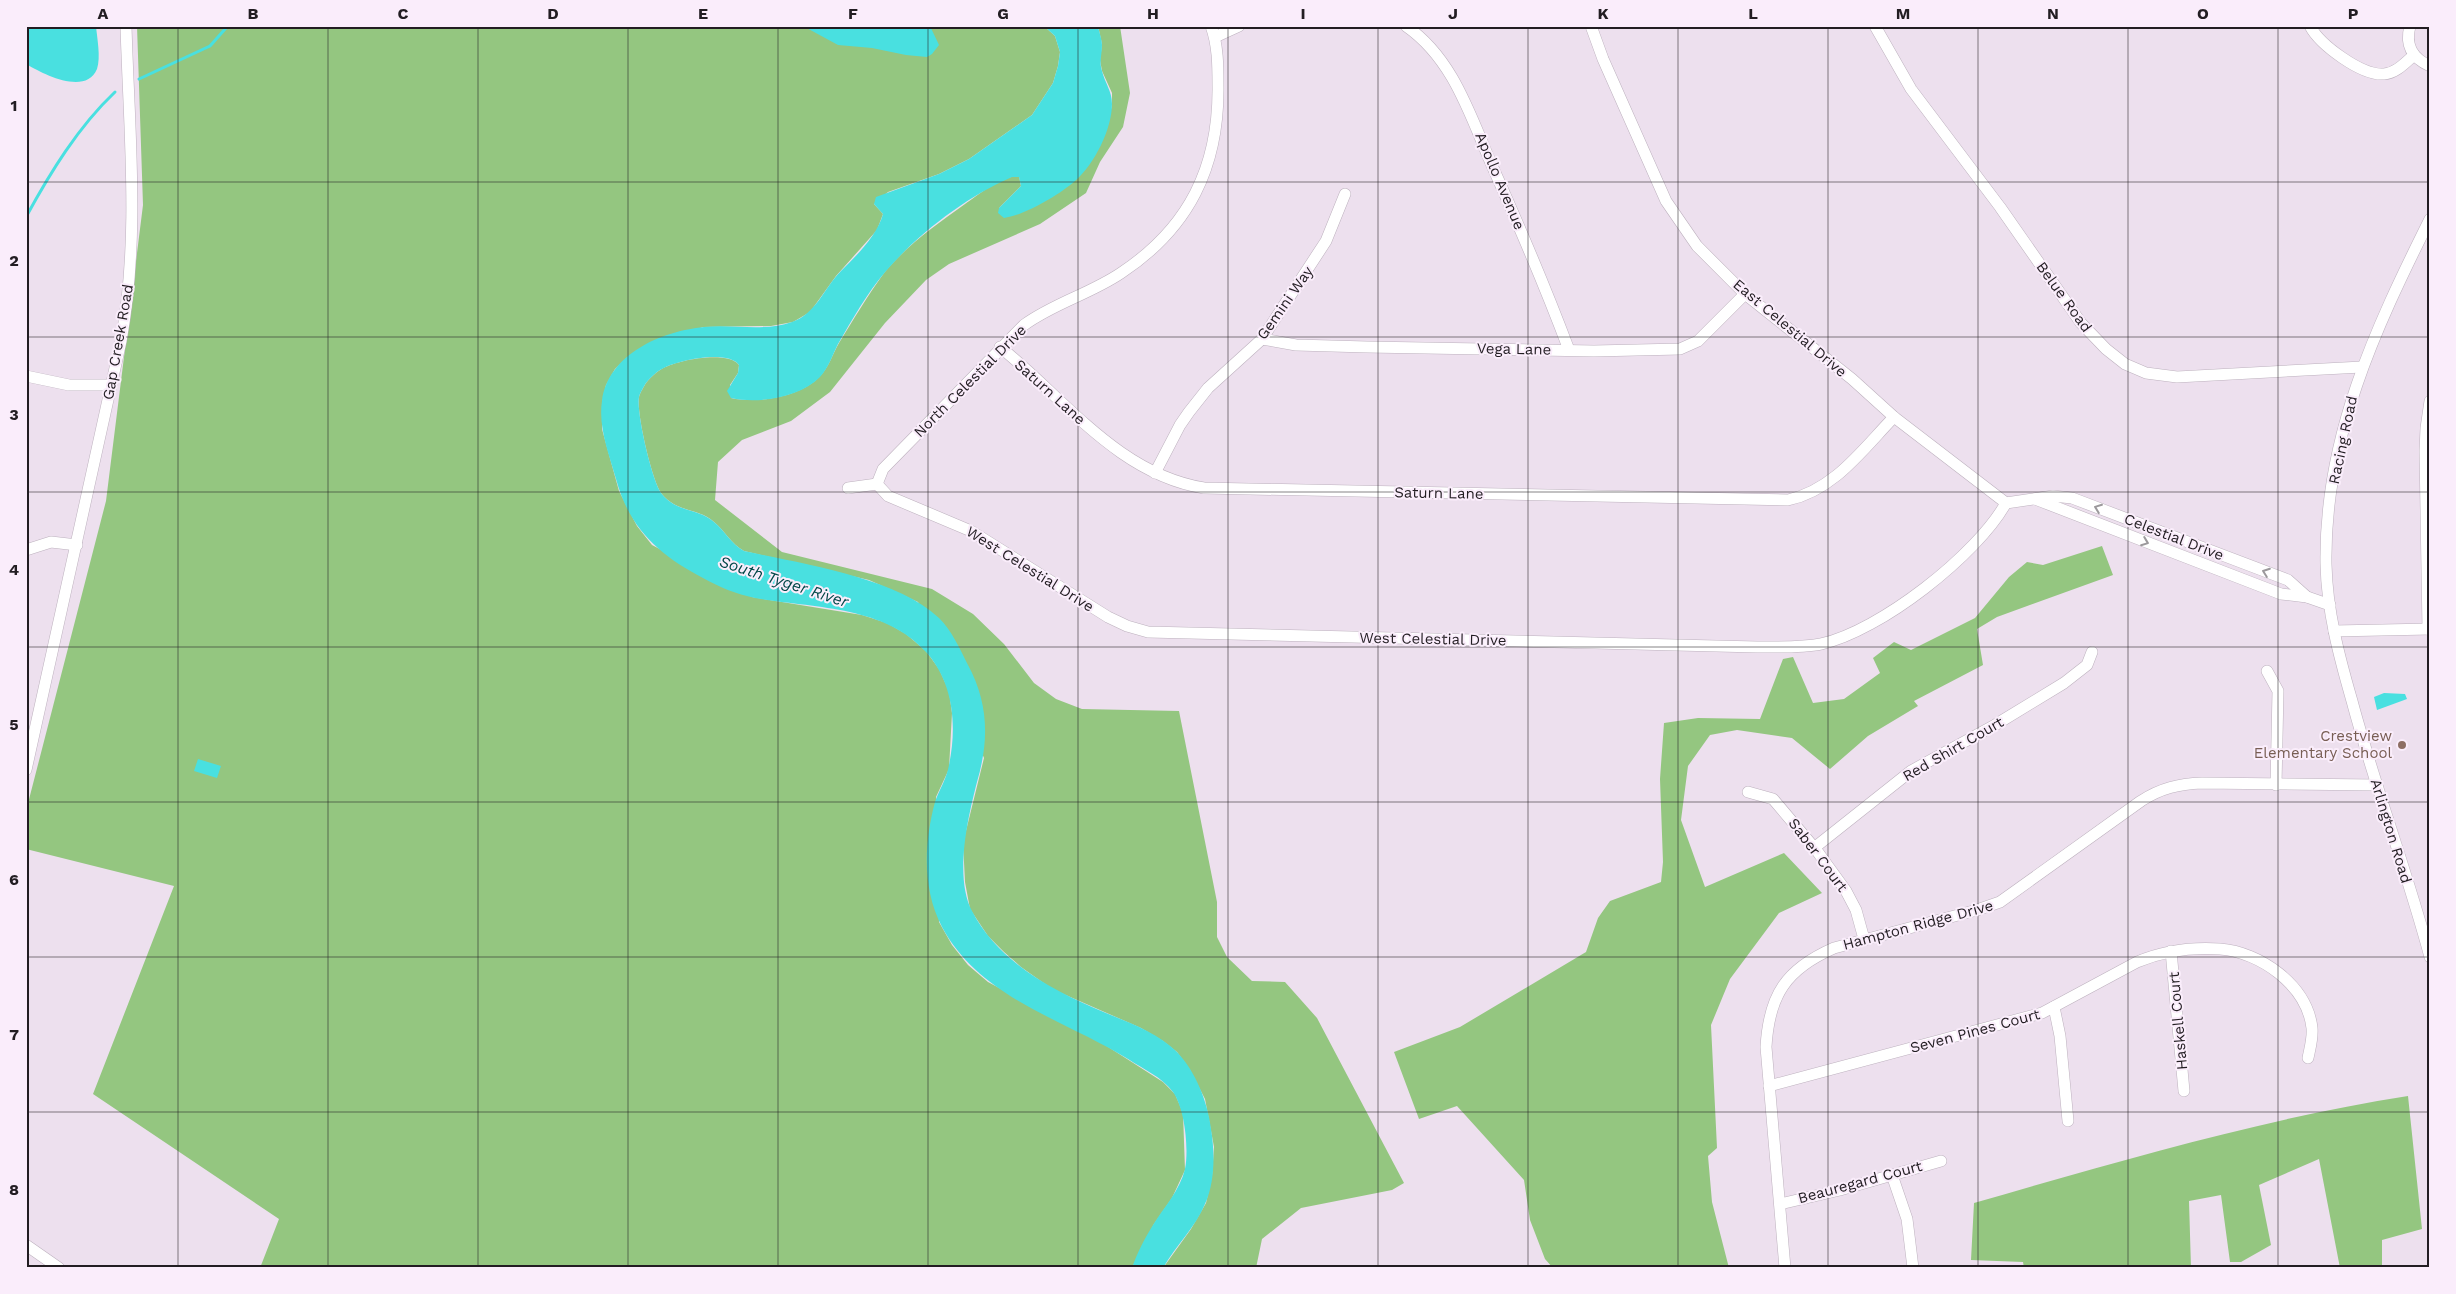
<svg xmlns="http://www.w3.org/2000/svg" width="2456" height="1294" viewBox="0 0 2456 1294" font-family="'Work Sans',sans-serif">
<rect width="100%" height="100%" fill="#ede0ee"/>
<g fill="#94c680">
<polygon points="137,26 1044,26 1055,36 1060,52 1058,66 1053,83 1032,115 969,159 939,174 888,192 874,204 883,214 877,230 836,276 810,312 793,322 771,326 703,327 629,356 615,369 606,385 602,403 602,429 619,491 637,526 652,545 752,597 862,615 887,623 906,634 926,651 939,669 949,691 952,713 949,769 936,797 939,922 952,945 968,965 988,982 1102,1043 1163,1082 1175,1094 1183,1113 1185,1170 1172,1198 1154,1224 1132,1268 260,1268 279,1219 93,1094 174,886 26,849 26,811 106,501 143,205"/>
<path d="M 1098,26 L 1120,26 L 1130,93 L 1123,127 L 1100,162 L 1086,193 L 1040,224 L 949,264 L 926,280 L 885,323 L 830,392 L 791,421 L 742,440 L 718,462 L 715,500 L 782,552 L 932,589 L 973,614 L 1004,644 L 1034,683 L 1056,699 L 1082,709 L 1179,711 L 1217,902 L 1217,937 L 1227,957 L 1252,981 L 1285,982 L 1317,1018 L 1404,1183 L 1392,1190 L 1301,1208 L 1262,1239 L 1256,1268 L 1163,1268 L 1191,1229 L 1206,1203 L 1212,1176 L 1214,1147 L 1205,1099 L 1190,1070 L 1177,1052 L 1163,1041 L 1141,1028 L 1052,989 L 1021,967 L 1004,952 L 988,936 L 970,909 L 965,882 L 963,843 L 984,758 L 918,602 L 869,580 L 744,551 C 731,544 725,531 714,522 C 700,508 676,513 661,493 C 652,481 636,412 639,397 C 640,393 644,386 646,383 C 649,379 655,373 660,370 C 675,360 728,350 739,365 L 738,373 L 730,385 L 731,398 C 757,404 801,397 820,376 C 829,367 832,355 839,343 C 853,320 868,295 884,273 C 906,246 937,224 965,204 C 980,194 1000,176 1019,176 L 1021,186 L 999,208 L 1101,143 L 1112,106 L 1112,93 L 1102,71 L 1100,60 L 1102,44 Z"/>
<polygon points="2102,546 2113,575 1997,617 1977,629 1983,665 1914,701 1918,706 1868,736 1830,769 1792,738 1737,730 1710,735 1688,766 1681,820 1705,887 1784,853 1822,893 1779,913 1730,979 1711,1025 1717,1148 1708,1156 1712,1202 1729,1268 1553,1268 1545,1259 1530,1220 1524,1180 1457,1106 1419,1119 1394,1052 1460,1027 1586,952 1598,918 1610,901 1661,882 1663,862 1660,779 1664,723 1698,718 1760,719 1783,659 1793,657 1813,703 1844,699 1880,673 1873,658 1894,642 1911,650 1975,618 2009,577 2027,562 2043,565"/>
<path d="M 2408,1096 L 2422,1229 L 2382,1240 L 2382,1268 L 2340,1268 L 2319,1159 L 2259,1185 L 2271,1245 L 2241,1262 L 2230,1262 L 2221,1195 L 2189,1201 L 2191,1268 L 2024,1268 L 2023,1262 L 1971,1260 L 1974,1203 C 2117,1162 2261,1119 2408,1096 Z"/>
</g>
<g fill="#49e0e0">
<path d="M 26,26 L 96,26 C 97,38 101,57 97,69 C 86,96 43,74 28,65 Z"/>
<polygon points="803,26 930,26 939,45 932,54 927,57 906,55 872,48 838,45"/>
<path d="M 1044,26 L 1098,26 C 1099,32 1102,39 1102,45 C 1102,54 1099,62 1102,71 C 1105,83 1112,91 1112,104 C 1112,129 1094,165 1075,181 C 1059,195 1025,215 1004,218 L 998,213 L 999,208 L 1021,186 L 1019,177 L 1012,177 C 966,197 919,233 886,271 C 867,293 852,320 838,344 C 832,356 829,367 820,377 C 799,398 758,404 731,398 L 727,391 L 738,373 L 739,365 C 728,349 675,360 660,370 C 655,373 649,379 646,383 C 644,386 640,393 639,397 C 636,412 652,481 661,493 C 676,513 699,508 714,522 C 725,531 731,544 744,551 C 802,564 895,577 939,618 C 952,631 960,649 968,665 C 989,704 989,741 977,782 C 968,817 954,877 972,911 C 999,963 1054,991 1106,1013 C 1130,1023 1158,1033 1177,1052 C 1196,1072 1208,1103 1211,1129 C 1215,1153 1215,1182 1205,1204 C 1195,1228 1176,1245 1163,1268 L 1132,1268 C 1137,1253 1145,1238 1153,1225 C 1164,1207 1180,1190 1185,1169 C 1189,1149 1185,1109 1173,1092 C 1162,1077 1143,1069 1128,1059 C 1063,1019 980,998 942,927 C 922,889 924,843 935,802 C 939,790 947,778 949,765 C 957,726 954,683 926,652 C 884,605 812,608 755,598 C 736,594 719,587 703,578 C 659,555 629,528 616,479 C 609,454 598,427 602,401 C 608,354 662,331 704,327 C 733,324 764,332 792,322 C 816,314 824,288 841,271 C 857,255 877,236 883,214 L 874,204 L 876,197 L 939,174 L 969,159 L 1032,115 L 1053,83 L 1058,66 L 1060,52 L 1055,36 Z"/>
<polygon points="2384,693 2405,694 2407,699 2377,710 2374,697"/>
<polygon points="198,759 221,766 217,778 194,771"/>
</g>
<g fill="none" stroke-linecap="round" stroke-linejoin="round">
<g stroke="#49e0e0" stroke-width="3">
<polyline points="139,79 210,46 226,28"/>
<path d="M 26,217 C 50,173 78,127 115,92"/>
</g>
<defs>
<g id="minor">
<path d="M 1406,26 C 1455,60 1471,119 1494,170 C 1521,230 1546,289 1569,350"/>
<polyline points="1591,26 1603,59 1666,201 1697,246 1745,294 1852,379 1894,417 2006,503"/>
<polyline points="1875,26 1911,89 2000,207 2081,323 2106,349 2125,364 2146,373 2177,377 2362,367"/>
<path d="M 2310,26 C 2320,45 2362,76 2384,74 C 2396,73 2405,63 2414,55"/>
<path d="M 2410,26 C 2405,45 2412,58 2430,66"/>
<polyline points="1215,37 1239,26"/>
<path d="M 2430,219 C 2375,329 2324,438 2326,564 C 2327,611 2339,656 2352,701 C 2375,787 2407,871 2430,957"/>
<polyline points="1262,339 1296,345 1367,347 1594,351 1680,349 1698,341 1745,294"/>
<path d="M 1000,347 C 1065,399 1118,474 1204,488 L 1788,500 C 1834,490 1862,450 1894,417"/>
<polyline points="26,376 69,385 110,385"/>
<polyline points="1155,473 1180,425 1189,412 1208,388 1262,339 1326,241 1345,194"/>
<path d="M 877,484 L 888,496 L 971,531 L 1108,617 L 1127,626 L 1148,632 L 1757,647 C 1778,647 1801,648 1821,644 C 1880,631 1977,555 2006,503"/>
<path d="M 877,484 L 883,469 L 1024,325 C 1054,303 1090,294 1121,273 C 1189,228 1219,167 1218,86 C 1218,66 1218,45 1211,26"/>
<polyline points="848,488 877,484"/>
<polyline points="2035,499 2281,594 2307,597 2330,605"/>
<polyline points="2006,503 2053,496 2072,498 2288,580 2307,597"/>
<polyline points="26,550 51,542 77,545"/>
<polyline points="2428,629 2425,451 2426,428 2430,401"/>
<polyline points="2334,631 2430,629"/>
<polyline points="2267,671 2278,691 2276,785"/>
<path d="M 26,770 L 121,341 C 140,237 129,131 126,26"/>
<polyline points="1748,792 1773,799 1817,851 1846,891 1856,910 1864,939"/>
<polyline points="1814,848 1911,771 1995,725 2064,683 2087,665 2092,652"/>
<polyline points="2171,951 2184,1091"/>
<polyline points="2054,1007 2060,1036 2068,1121"/>
<path d="M 1769,1086 L 2042,1013 L 2137,962 C 2163,951 2191,947 2220,949 C 2260,952 2307,985 2312,1028 C 2313,1038 2310,1048 2308,1058"/>
<polyline points="1892,1175 1907,1219 1913,1268"/>
<polyline points="1780,1204 1840,1190 1941,1161"/>
<polyline points="26,1245 59,1268"/>
<path d="M 1785,1268 L 1766,1047 C 1769,995 1786,969 1834,948 L 1977,910 L 2000,902 L 2141,801 C 2161,788 2179,784 2202,783 L 2377,785"/>
</g>
</defs>
<use href="#minor" stroke="#bdb1be" stroke-width="12"/>
<use href="#minor" stroke="#fff" stroke-width="11"/>
</g>
<defs><path id="oneway-chevron" d="M-2-3.5L2.5 0L-2 3.5" fill="none" stroke-width="1.6" stroke-linecap="round" stroke-linejoin="round" transform="scale(1.25)"/></defs>
<g stroke="#9c999c">
<use href="#oneway-chevron" transform="translate(2098 508) rotate(-159)"/>
<use href="#oneway-chevron" transform="translate(2145 542) rotate(21)"/>
<use href="#oneway-chevron" transform="translate(2266 572) rotate(-160)"/>
</g>
<path fill="none" stroke="#221d22" stroke-width="1" stroke-opacity="0.55" d="M 178,26 L 178,1268M 328,26 L 328,1268M 478,26 L 478,1268M 628,26 L 628,1268M 778,26 L 778,1268M 928,26 L 928,1268M 1078,26 L 1078,1268M 1228,26 L 1228,1268M 1378,26 L 1378,1268M 1528,26 L 1528,1268M 1678,26 L 1678,1268M 1828,26 L 1828,1268M 1978,26 L 1978,1268M 2128,26 L 2128,1268M 2278,26 L 2278,1268M 26,182 L 2430,182M 26,337 L 2430,337M 26,492 L 2430,492M 26,647 L 2430,647M 26,802 L 2430,802M 26,957 L 2430,957M 26,1112 L 2430,1112"/>
<circle fill="#8d6e63" stroke="#faedfb" stroke-width="2" cx="2402" cy="745" r="5"/>
<g text-anchor="middle" stroke-width="4" stroke-linejoin="round" paint-order="stroke">
<g font-size="15" fill="#221d22" stroke="#faedfb">
<text transform="translate(1500 181) rotate(67)" y="5">Apollo Avenue</text>
<text transform="translate(2064 297) rotate(54)" y="5">Belue Road</text>
<text transform="translate(1285 303) rotate(-55)" y="5">Gemini Way</text>
<text transform="translate(1790 328) rotate(40)" y="5">East Celestial Drive</text>
<text transform="translate(118 342) rotate(-80)" y="5">Gap Creek Road</text>
<text transform="translate(1514 349) rotate(1)" y="5">Vega Lane</text>
<text transform="translate(970 381) rotate(-45)" y="5">North Celestial Drive</text>
<text transform="translate(1050 392) rotate(42)" y="5">Saturn Lane</text>
<text transform="translate(2343 440) rotate(-78)" y="5">Racing Road</text>
<text transform="translate(1439 493) rotate(1)" y="5">Saturn Lane</text>
<text transform="translate(2174 537) rotate(21)" y="5">Celestial Drive</text>
<text transform="translate(1030 569) rotate(32)" y="5">West Celestial Drive</text>
<text transform="translate(1433 639) rotate(1)" y="5">West Celestial Drive</text>
<text transform="translate(1953 749) rotate(-30)" y="5">Red Shirt Court</text>
<text transform="translate(2391 831) rotate(73)" y="5">Arlington Road</text>
<text transform="translate(1818 855) rotate(53)" y="5">Saber Court</text>
<text transform="translate(1918 925) rotate(-15)" y="5">Hampton Ridge Drive</text>
<text transform="translate(2178 1021) rotate(-95)" y="5">Haskell Court</text>
<text transform="translate(1975 1031) rotate(-15)" y="5">Seven Pines Court</text>
<text transform="translate(1860 1182) rotate(-15)" y="5">Beauregard Court</text>
</g>
<g font-size="15" fill="#785e54" stroke="#faedfb" text-anchor="end">
<text x="2392" y="741">Crestview<tspan x="2392" dy="17">Elementary School</tspan></text>
</g>
<g font-size="16" font-style="italic" fill="#004747" stroke="#faedfb">
<text transform="translate(784 581) rotate(18)" y="6">South Tyger River</text>
</g>
</g>
<rect width="2456" height="1294" fill="none" stroke="#faedfb" stroke-width="55"/>
<rect x="28" y="28" width="2400" height="1238" fill="none" stroke="#221d22" stroke-width="2"/>
<g font-size="16" text-anchor="middle" font-weight="bold" fill="#221d22">
<text x="103" y="19">A</text>
<text x="253" y="19">B</text>
<text x="403" y="19">C</text>
<text x="553" y="19">D</text>
<text x="703" y="19">E</text>
<text x="853" y="19">F</text>
<text x="1003" y="19">G</text>
<text x="1153" y="19">H</text>
<text x="1303" y="19">I</text>
<text x="1453" y="19">J</text>
<text x="1603" y="19">K</text>
<text x="1753" y="19">L</text>
<text x="1903" y="19">M</text>
<text x="2053" y="19">N</text>
<text x="2203" y="19">O</text>
<text x="2353" y="19">P</text>
<text x="14" y="111">1</text>
<text x="14" y="266">2</text>
<text x="14" y="420">3</text>
<text x="14" y="575">4</text>
<text x="14" y="730">5</text>
<text x="14" y="885">6</text>
<text x="14" y="1040">7</text>
<text x="14" y="1195">8</text>
</g>
</svg>
